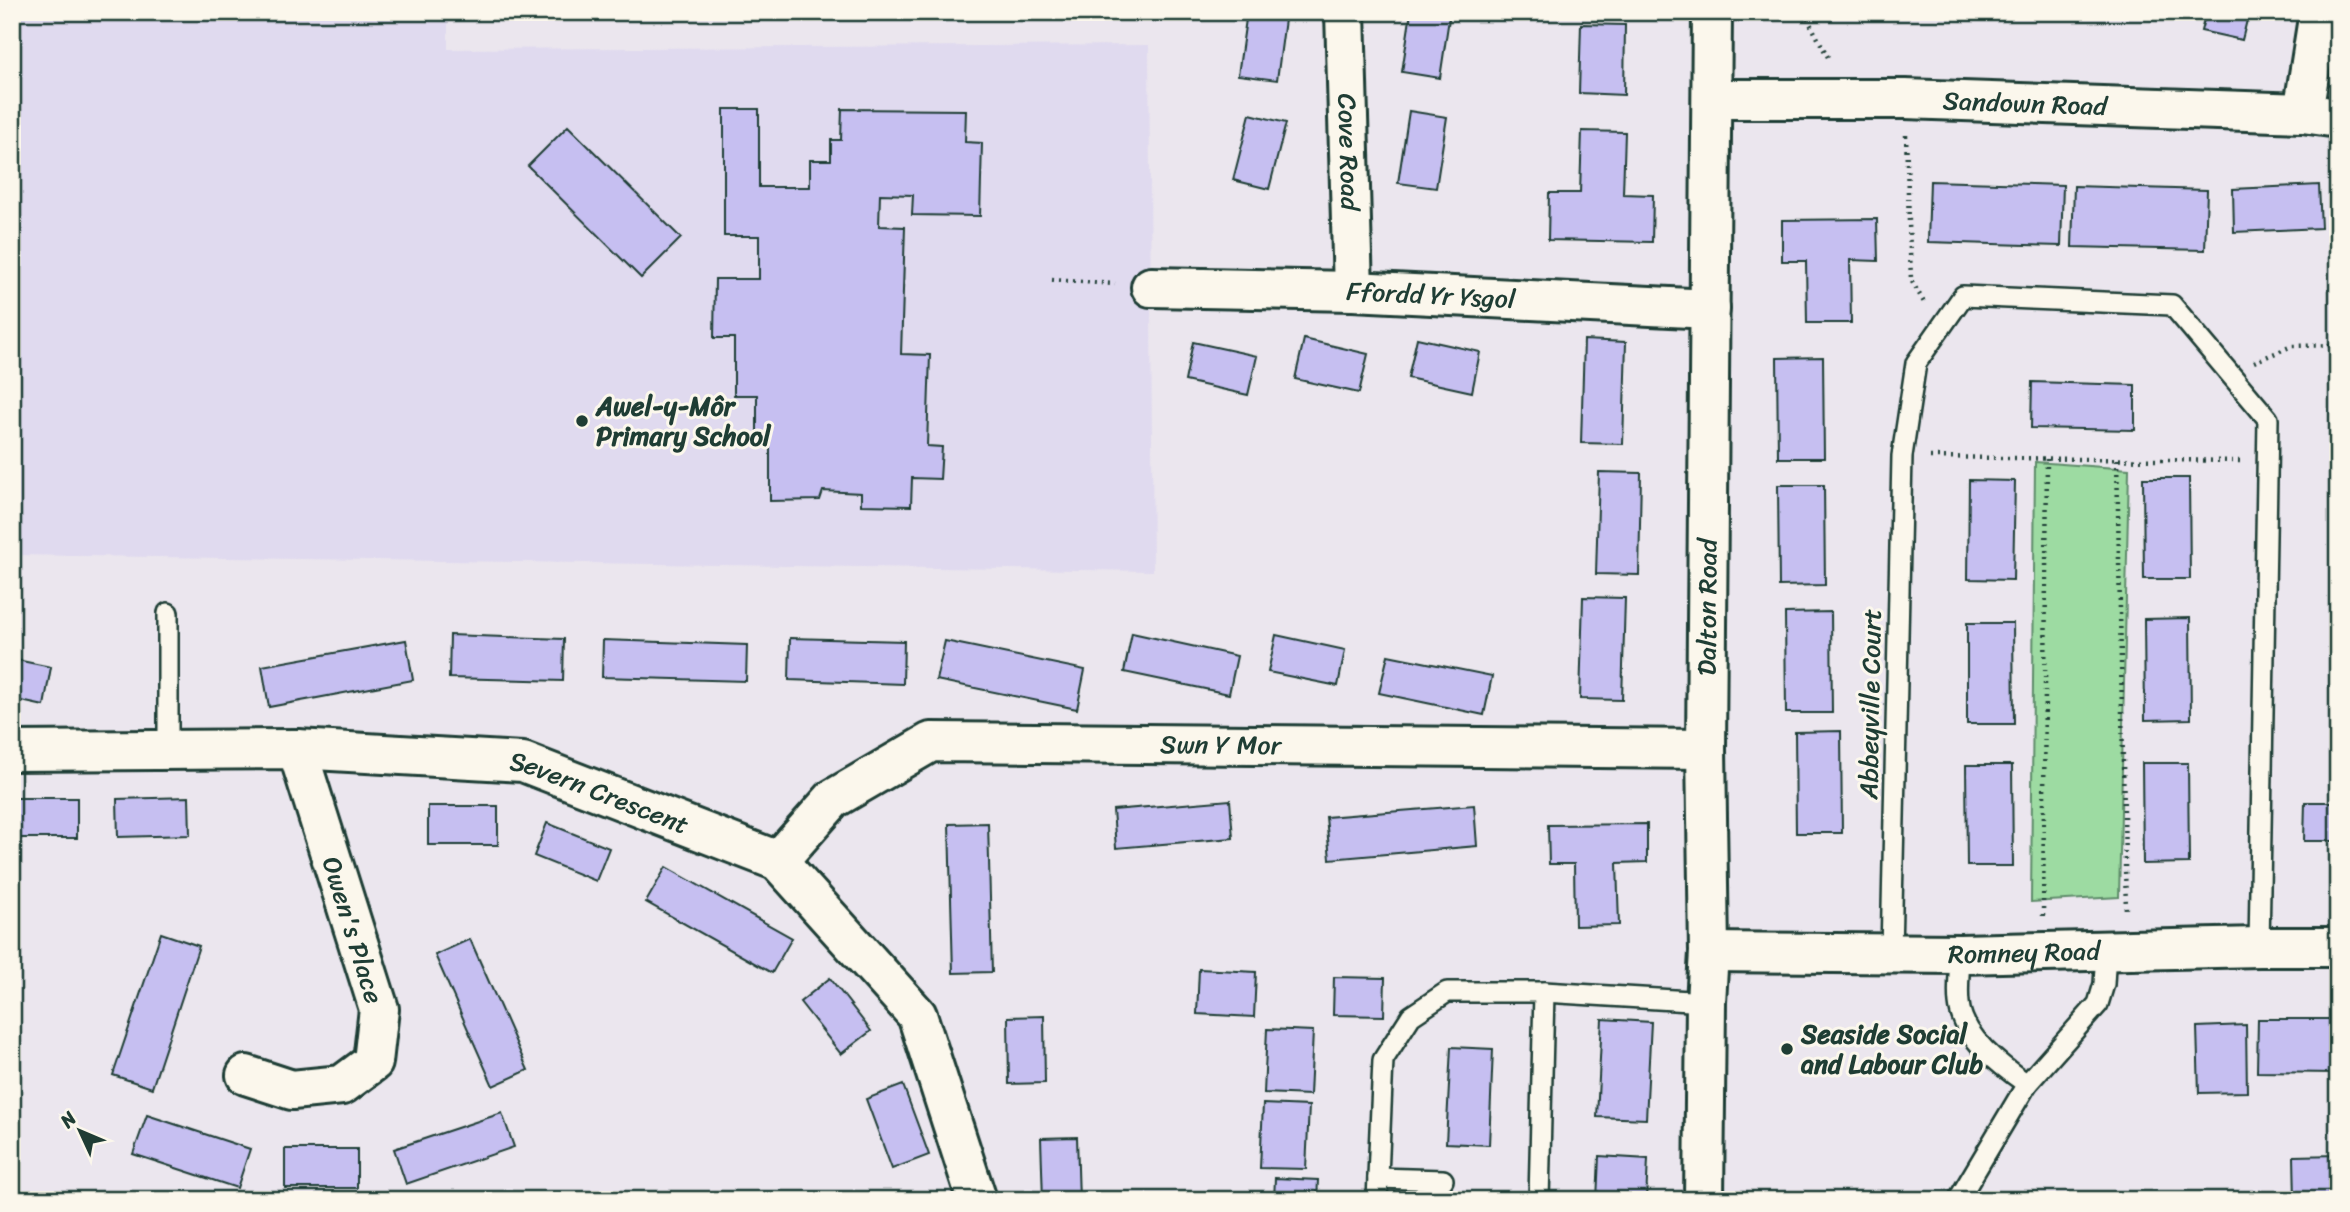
<svg xmlns="http://www.w3.org/2000/svg" width="2350" height="1212" viewBox="0 0 2350 1212" font-family="Sriracha,sans-serif">
<rect width="100%" height="100%" fill="#ebe6ee"/>
<filter id="ink" filterUnits="userSpaceOnUse"><feTurbulence type="fractalNoise" baseFrequency=".0143" numOctaves="2"/><feDisplacementMap in="SourceGraphic" scale="14" xChannelSelector="R" yChannelSelector="G"/><feConvolveMatrix kernelMatrix="1 2 1 2 8 2 1 2 1" color-interpolation-filters="sRGB"/></filter>
<g filter="url(#ink)">
<polygon fill="#e0daef" points="12,12 448,12 448,49 1149,45 1153,571 12,555"/>
<polygon fill="#9ddba2" stroke="#5e8c6b" stroke-width="2" points="2035,462 2129,469 2119,897 2031,902"/>
<g fill="#c6bff1" stroke="#1f3d34" stroke-width="2">
<polygon points="1247,12 1286,12 1277,80 1238,75"/>
<polygon points="1411,12 1450,12 1440,78 1402,72"/>
<polygon points="2206,12 2249,12 2242,40 2201,31"/>
<polygon points="1581,24 1625,25 1624,95 1579,93"/>
<polygon points="724,109 759,109 759,187 810,187 810,160 831,160 831,140 841,140 842,109 966,110 965,142 982,143 980,216 912,215 913,195 880,194 879,226 905,227 901,354 930,355 927,446 942,447 940,479 912,478 911,506 861,505 861,493 823,491 820,500 770,501 770,444 757,444 757,395 734,395 734,338 714,338 715,279 759,279 759,236 724,236"/>
<polygon points="1409,111 1447,117 1436,188 1398,183"/>
<polygon points="1250,114 1286,123 1269,189 1233,180"/>
<polygon points="568,126 681,238 641,278 528,166"/>
<polygon points="1582,131 1625,132 1623,194 1653,195 1652,242 1548,240 1549,193 1580,193"/>
<polygon points="1930,181 2063,185 2061,246 1928,242"/>
<polygon points="2319,185 2321,228 2234,232 2233,189"/>
<polygon points="2074,186 2207,190 2205,250 2072,247"/>
<polygon points="1877,219 1878,261 1850,260 1851,323 1807,323 1806,261 1782,261 1782,220"/>
<polygon points="1417,338 1480,352 1472,392 1408,378"/>
<polygon points="1304,339 1368,354 1359,393 1295,379"/>
<polygon points="1584,340 1626,342 1623,444 1581,443"/>
<polygon points="1193,342 1257,356 1248,395 1185,381"/>
<polygon points="1823,357 1824,458 1778,458 1777,358"/>
<polygon points="2032,382 2135,385 2135,430 2031,428"/>
<polygon points="1599,472 1641,473 1639,575 1596,574"/>
<polygon points="2143,478 2189,478 2190,579 2144,579"/>
<polygon points="1969,480 2015,481 2013,580 1968,579"/>
<polygon points="1778,485 1824,485 1825,585 1779,586"/>
<polygon points="1583,597 1625,598 1622,700 1580,699"/>
<polygon points="1831,612 1832,713 1786,713 1785,613"/>
<polygon points="2190,618 2191,719 2145,720 2144,619"/>
<polygon points="1967,623 2013,623 2014,724 1967,724"/>
<polygon points="1132,633 1237,656 1229,694 1124,672"/>
<polygon points="450,635 564,639 563,681 449,678"/>
<polygon points="1276,635 1345,650 1338,686 1268,672"/>
<polygon points="790,638 904,641 903,684 789,680"/>
<polygon points="406,640 413,680 269,707 262,666"/>
<polygon points="603,640 747,645 746,681 602,677"/>
<polygon points="945,641 1085,670 1077,709 936,680"/>
<polygon points="1388,655 1492,676 1484,715 1379,693"/>
<polygon points="12,659 51,667 44,706 12,699"/>
<polygon points="1841,731 1842,833 1796,833 1795,732"/>
<polygon points="2142,763 2188,763 2189,863 2143,864"/>
<polygon points="1966,765 2012,765 2013,866 1967,866"/>
<polygon points="189,797 190,835 118,837 117,799"/>
<rect x="12" y="798" width="65" height="40"/>
<polygon points="1230,800 1233,838 1116,848 1113,810"/>
<polygon points="2305,802 2338,802 2338,841 2304,841"/>
<polygon points="1474,805 1477,846 1330,859 1326,817"/>
<rect x="428" y="806" width="70" height="39"/>
<polygon points="547,823 609,848 596,881 534,856"/>
<polygon points="988,823 992,972 953,973 949,824"/>
<polygon points="1647,824 1647,862 1617,863 1619,925 1575,926 1574,864 1549,864 1548,825"/>
<polygon points="666,867 792,938 772,973 646,902"/>
<polygon points="161,933 199,946 152,1088 113,1075"/>
<polygon points="470,939 528,1070 493,1086 435,955"/>
<polygon points="1199,969 1256,972 1254,1017 1197,1014"/>
<polygon points="1334,977 1385,978 1384,1016 1333,1015"/>
<polygon points="830,978 871,1031 841,1054 800,1002"/>
<polygon points="1044,1016 1045,1083 1009,1084 1008,1017"/>
<polygon points="1602,1019 1651,1022 1646,1119 1597,1117"/>
<polygon points="2258,1019 2337,1019 2336,1073 2257,1072"/>
<polygon points="2246,1025 2247,1092 2199,1093 2197,1027"/>
<polygon points="1267,1029 1313,1031 1310,1095 1264,1093"/>
<polygon points="1451,1047 1493,1049 1489,1145 1446,1143"/>
<polygon points="903,1085 929,1155 892,1169 866,1099"/>
<polygon points="1263,1104 1309,1106 1306,1169 1260,1168"/>
<polygon points="502,1113 514,1147 406,1184 394,1149"/>
<polygon points="147,1115 250,1149 237,1188 133,1154"/>
<polygon points="1077,1137 1079,1200 1043,1200 1041,1138"/>
<rect x="285" y="1149" width="72" height="39"/>
<polygon points="2338,1155 2338,1200 2295,1200 2294,1156"/>
<polygon points="1599,1156 1648,1159 1646,1200 1597,1200"/>
<polygon points="1275,1178 1318,1180 1317,1200 1274,1200"/>
</g>
<g fill="none" stroke-linecap="round" stroke-linejoin="round">
<defs>
<g id="lane">
<polyline points="168,750 168,613"/>
<polyline points="1891,953 1902,456 1916,363 1963,296 2172,305 2268,419 2259,947"/>
<path d="M 1960,954 C 1960,970 1957,987 1959,1003 C 1962,1037 2001,1066 2027,1084"/>
<polyline points="1378,1178 1443,1180"/>
<polyline points="1377,1200 1383,1060 1411,1016 1447,992 1544,992 1706,1002"/>
<polyline points="1539,1200 1544,992"/>
<polyline points="1958,1200 2027,1084 2098,1004 2104,984 2106,951"/>
</g>
<g id="street">
<path id="s1" d="M 1345,12 L 1353,291"/>
<path id="s2" d="M 1712,99 L 1905,99 L 2303,113 L 2338,118"/>
<polyline points="2303,113 2319,12"/>
<path id="s3" d="M 1151,287 L 1353,291 L 1710,309"/>
<path id="s4" d="M 12,751 L 297,749 L 523,762 L 778,861 L 917,1015 L 977,1200"/>
<path id="s5" d="M 778,861 L 833,799 L 931,742 L 1706,749"/>
<path id="s6" d="M 1709,952 L 1960,954 L 2259,947 L 2338,947"/>
<polyline points="246,1075 292,1090 342,1085 373,1062 379,1009 297,749"/>
</g>
<g id="secondary">
<path id="s7" d="M 1704,1200 L 1706,1002 L 1709,952 L 1706,749 L 1712,12"/>
</g>
</defs>
<use href="#lane" stroke="#1f3d34" stroke-width="24"/>
<use href="#street" stroke="#1f3d34" stroke-width="44"/>
<use href="#secondary" stroke="#1f3d34" stroke-width="44"/>
<g stroke="#1f3d34" stroke-width="4.5" stroke-dasharray="2 5" stroke-linecap="butt">
<polyline points="1804,12 1830,61"/>
<polyline points="1906,135 1911,280 1925,304"/>
<polyline points="1052,280 1115,284"/>
<polyline points="2254,362 2292,346 2338,345"/>
<polyline points="1930,457 2240,461"/>
<polyline points="2117,459 2126,913"/>
<polyline points="2043,916 2047,458"/>
</g>
<use href="#lane" stroke="#fbf7ec" stroke-width="19"/>
<use href="#street" stroke="#fbf7ec" stroke-width="38"/>
<use href="#secondary" stroke="#fbf7ec" stroke-width="38"/>
</g>
</g>
<g fill="#1f3d34" stroke="#fbf7ec" stroke-width="2.5">
<circle cx="582" cy="421" r="7"/>
<circle cx="1787" cy="1049" r="7"/>
</g>
<g text-anchor="middle" stroke-width="6" stroke-linejoin="round" paint-order="stroke">
<g font-size="26" fill="#1f3d34" stroke="#fbf7ec">
<text dy="9" stroke="none"><textPath href="#s2" startOffset="313">Sandown Road</textPath></text>
<text dy="9" stroke="none"><textPath href="#s1" startOffset="140">Cove Road</textPath></text>
<text dy="9" stroke="none"><textPath href="#s3" startOffset="280">Ffordd Yr Ysgol</textPath></text>
<text dy="9" stroke="none"><textPath href="#s7" startOffset="593">Dalton Road</textPath></text>
<text transform="translate(1870 704) rotate(-89)" y="9">Abbeyville Court</text>
<text dy="9" stroke="none"><textPath href="#s5" startOffset="486">Swn Y Mor</textPath></text>
<text dy="9" stroke="none"><textPath href="#s4" startOffset="593">Severn Crescent</textPath></text>
<text transform="translate(353 930) rotate(73)" y="9">Owen's Place</text>
<text dy="9" stroke="none"><textPath href="#s6" startOffset="315">Romney Road</textPath></text>
</g>
<g font-size="26" font-weight="bold" fill="#1f3d34" stroke="#fbf7ec" text-anchor="start">
<text x="596" y="415">Awel-y-Môr<tspan x="596" dy="30">Primary School</tspan></text>
<text x="1801" y="1043">Seaside Social<tspan x="1801" dy="30">and Labour Club</tspan></text>
</g>
</g>
<rect width="2350" height="1212" fill="none" stroke="#fbf7ec" stroke-width="42"/>
<rect x="21" y="21" width="2308" height="1170" fill="none" stroke="#1f3d34" stroke-width="2.5" filter="url(#ink)"/>
<g transform="translate(80 1131) rotate(314)" stroke="#fbf7ec" stroke-width="5" paint-order="stroke">
<path d="M0-5L12 26L0 18L-12 26Z" fill="#1f3d34"/>
<text y="-10" font-size="19" font-weight="bold" text-anchor="middle" fill="#1f3d34">N</text>
</g>
</svg>
